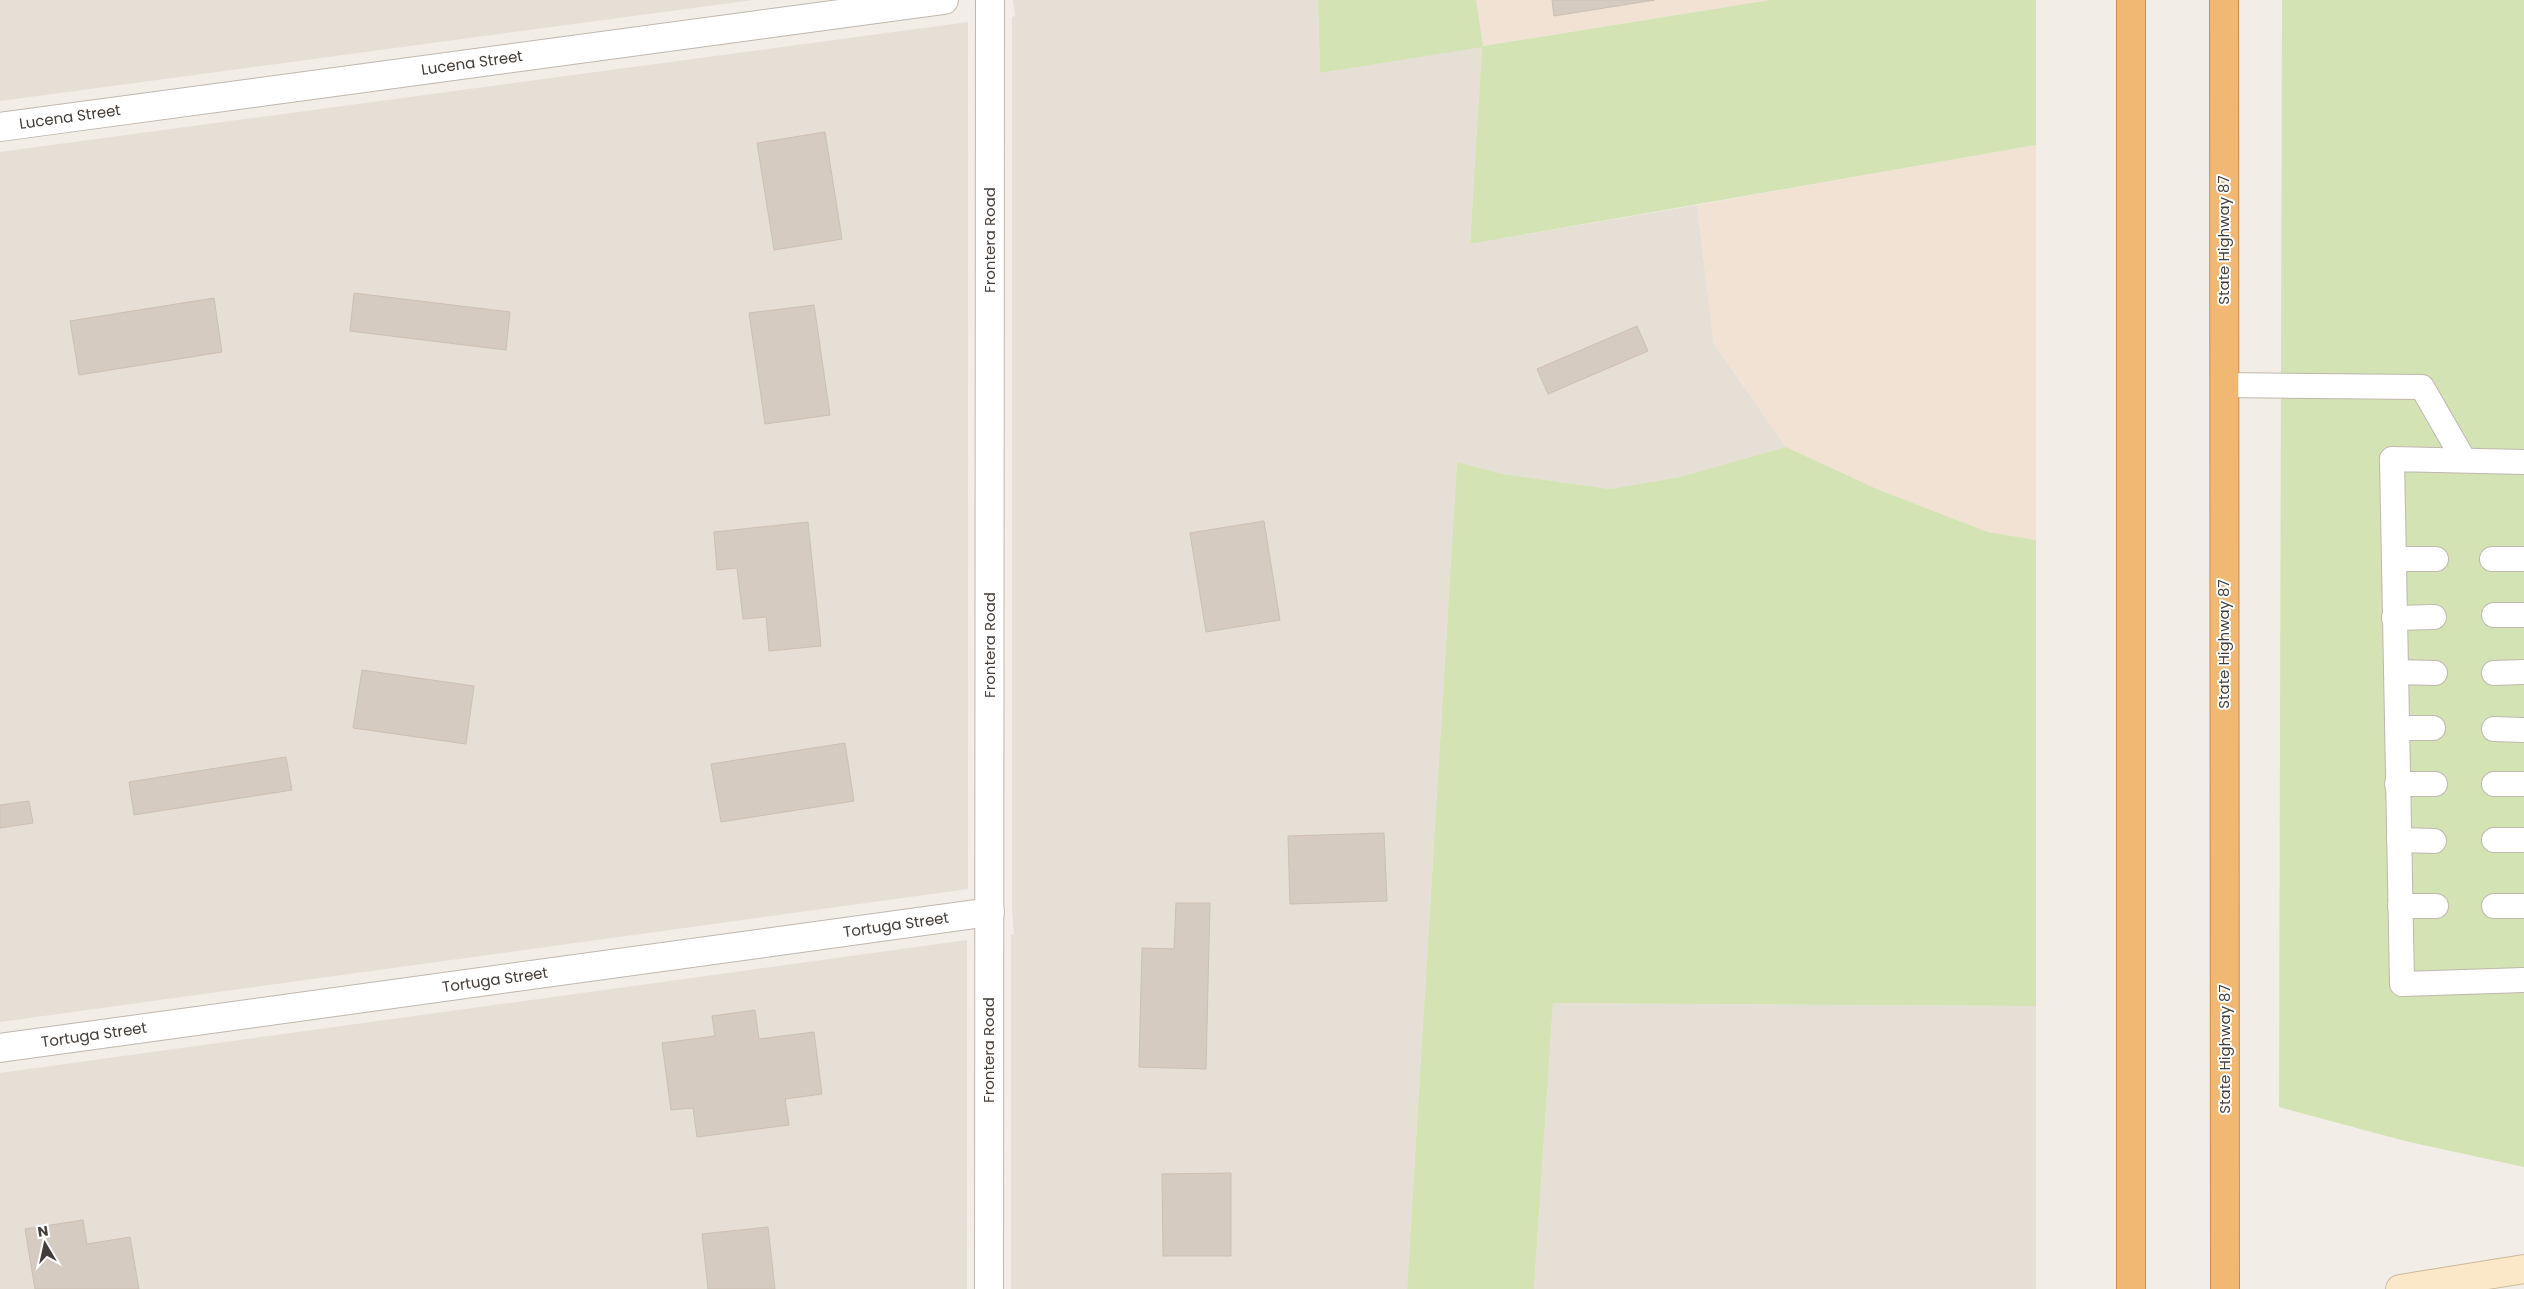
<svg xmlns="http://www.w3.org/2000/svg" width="2524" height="1289" viewBox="0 0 2524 1289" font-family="Poppins,sans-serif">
<rect width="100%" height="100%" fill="#f2ede7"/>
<g fill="#e5dfd6">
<polygon points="0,0 753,0 0,101"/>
<polygon points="1013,0 1318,0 1320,73 1482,46 1470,244 1697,205 1714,344 1786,447 1680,477 1610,489 1503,474 1457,462 1407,1289 1011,1289 1011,935 1014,934 1012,911 1012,17 1015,16"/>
<polygon points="968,22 968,889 0,1022 0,152"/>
<polygon points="967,940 967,1289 0,1289 0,1073"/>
<polygon points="1553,1003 2036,1006 2036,1289 1534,1289"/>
</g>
<g fill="#f2e2d4">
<polygon points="1476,0 1770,0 1482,46"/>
<polygon points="2036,145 2036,540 1988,532 1879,490 1786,447 1714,344 1697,205"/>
</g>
<g fill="#d3e3b3">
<polygon points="1318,0 1476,0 1483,46 1770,0 2036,0 2036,145 1470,244 1482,47 1320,73"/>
<polygon points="2282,0 2524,0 2524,1167 2405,1141 2279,1107"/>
<polygon points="1786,447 1879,490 1988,532 2036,540 2036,1006 1553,1003 1534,1289 1407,1289 1457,462 1503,474 1610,489 1680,477"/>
</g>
<g fill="#d6cbc1" stroke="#cdbfb1">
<polygon points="1552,0 1655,0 1554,16"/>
<polygon points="825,132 842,239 774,250 757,143"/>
<polygon points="354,293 510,312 506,350 350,331"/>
<polygon points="214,298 222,352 79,375 70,321"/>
<polygon points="814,305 830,415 765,424 749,313"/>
<polygon points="1637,326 1648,351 1548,394 1537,369"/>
<polygon points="1264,521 1280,620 1206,632 1190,533"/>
<polygon points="808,522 821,646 769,651 766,617 743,619 737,568 717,570 714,532"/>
<polygon points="362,670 474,686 466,744 353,728"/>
<polygon points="845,743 854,801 721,822 711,764"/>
<polygon points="286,757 292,790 134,815 129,782"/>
<polygon points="29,801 33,823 0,828 0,805"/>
<polygon points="1384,833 1387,901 1290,904 1288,836"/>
<polygon points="1176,903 1210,903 1206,1069 1139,1067 1142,948 1174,949"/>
<polygon points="755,1010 759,1039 814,1032 822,1094 785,1099 789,1125 697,1137 693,1108 671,1110 662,1043 715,1036 712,1016"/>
<polygon points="1231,1173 1231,1256 1163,1256 1162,1174"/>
<polygon points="83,1220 87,1244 130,1237 139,1289 35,1289 25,1229"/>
<polygon points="768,1227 775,1289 708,1289 702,1234"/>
</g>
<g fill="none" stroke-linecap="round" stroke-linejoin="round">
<defs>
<g id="lane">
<polyline points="2224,385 2422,387 2464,460"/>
<polyline points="2524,462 2392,459 2402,984 2524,980"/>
<polyline points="2394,559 2436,559"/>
<polyline points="2492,559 2524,559"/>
<polyline points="2494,615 2524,615"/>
<polyline points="2394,618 2434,617"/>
<polyline points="2396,672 2435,673"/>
<polyline points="2494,673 2524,672"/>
<polyline points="2397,728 2433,728"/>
<polyline points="2494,729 2524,730"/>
<polyline points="2397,784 2435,784"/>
<polyline points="2494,784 2524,784"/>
<polyline points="2399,840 2434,841"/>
<polyline points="2494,840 2524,840"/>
<polyline points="2400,906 2436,906"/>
<polyline points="2494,906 2524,906"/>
</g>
<g id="street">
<polyline points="0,127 944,0"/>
<polyline points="0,1048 990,912"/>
<polyline points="989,1289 990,0"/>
</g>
<polyline id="secondary" points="2400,1289 2524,1269"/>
<g id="highway">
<polyline points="2224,0 2225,1289"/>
<polyline points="2131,1289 2131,0"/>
</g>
</defs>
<use href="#lane" stroke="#c0b7ae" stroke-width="26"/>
<use href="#street" stroke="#c0b7ae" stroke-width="30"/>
<use href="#secondary" stroke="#ceba9a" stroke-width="30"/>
<use href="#highway" stroke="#cf8b44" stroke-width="30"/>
<use href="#lane" stroke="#fff" stroke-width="24"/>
<use href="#street" stroke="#fff" stroke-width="28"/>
<use href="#secondary" stroke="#fae8c9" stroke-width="28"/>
<use href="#highway" stroke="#f1b873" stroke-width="28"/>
</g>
<g text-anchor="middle" stroke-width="4" stroke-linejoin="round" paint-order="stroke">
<g font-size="15" fill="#443d37" stroke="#fff">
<text transform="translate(472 63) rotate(-8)" y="5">Lucena Street</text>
<text transform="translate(70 117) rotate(-8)" y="5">Lucena Street</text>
<text transform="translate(990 240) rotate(-90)" y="5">Frontera Road</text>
<text transform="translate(2224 240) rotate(-90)" y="5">State Highway 87</text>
<text transform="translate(2224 644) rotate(-90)" y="5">State Highway 87</text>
<text transform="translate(990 645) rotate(-90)" y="5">Frontera Road</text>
<text transform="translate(896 925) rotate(-8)" y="5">Tortuga Street</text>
<text transform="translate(495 980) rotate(-8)" y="5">Tortuga Street</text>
<text transform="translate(94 1035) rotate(-8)" y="5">Tortuga Street</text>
<text transform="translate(2225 1049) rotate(-90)" y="5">State Highway 87</text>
<text transform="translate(989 1050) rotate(-90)" y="5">Frontera Road</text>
</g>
</g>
<g transform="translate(45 1244) rotate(351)" stroke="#ffffff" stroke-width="4" paint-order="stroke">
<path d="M0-4L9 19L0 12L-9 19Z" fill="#443d37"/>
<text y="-8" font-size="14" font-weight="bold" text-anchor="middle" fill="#443d37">N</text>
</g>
</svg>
